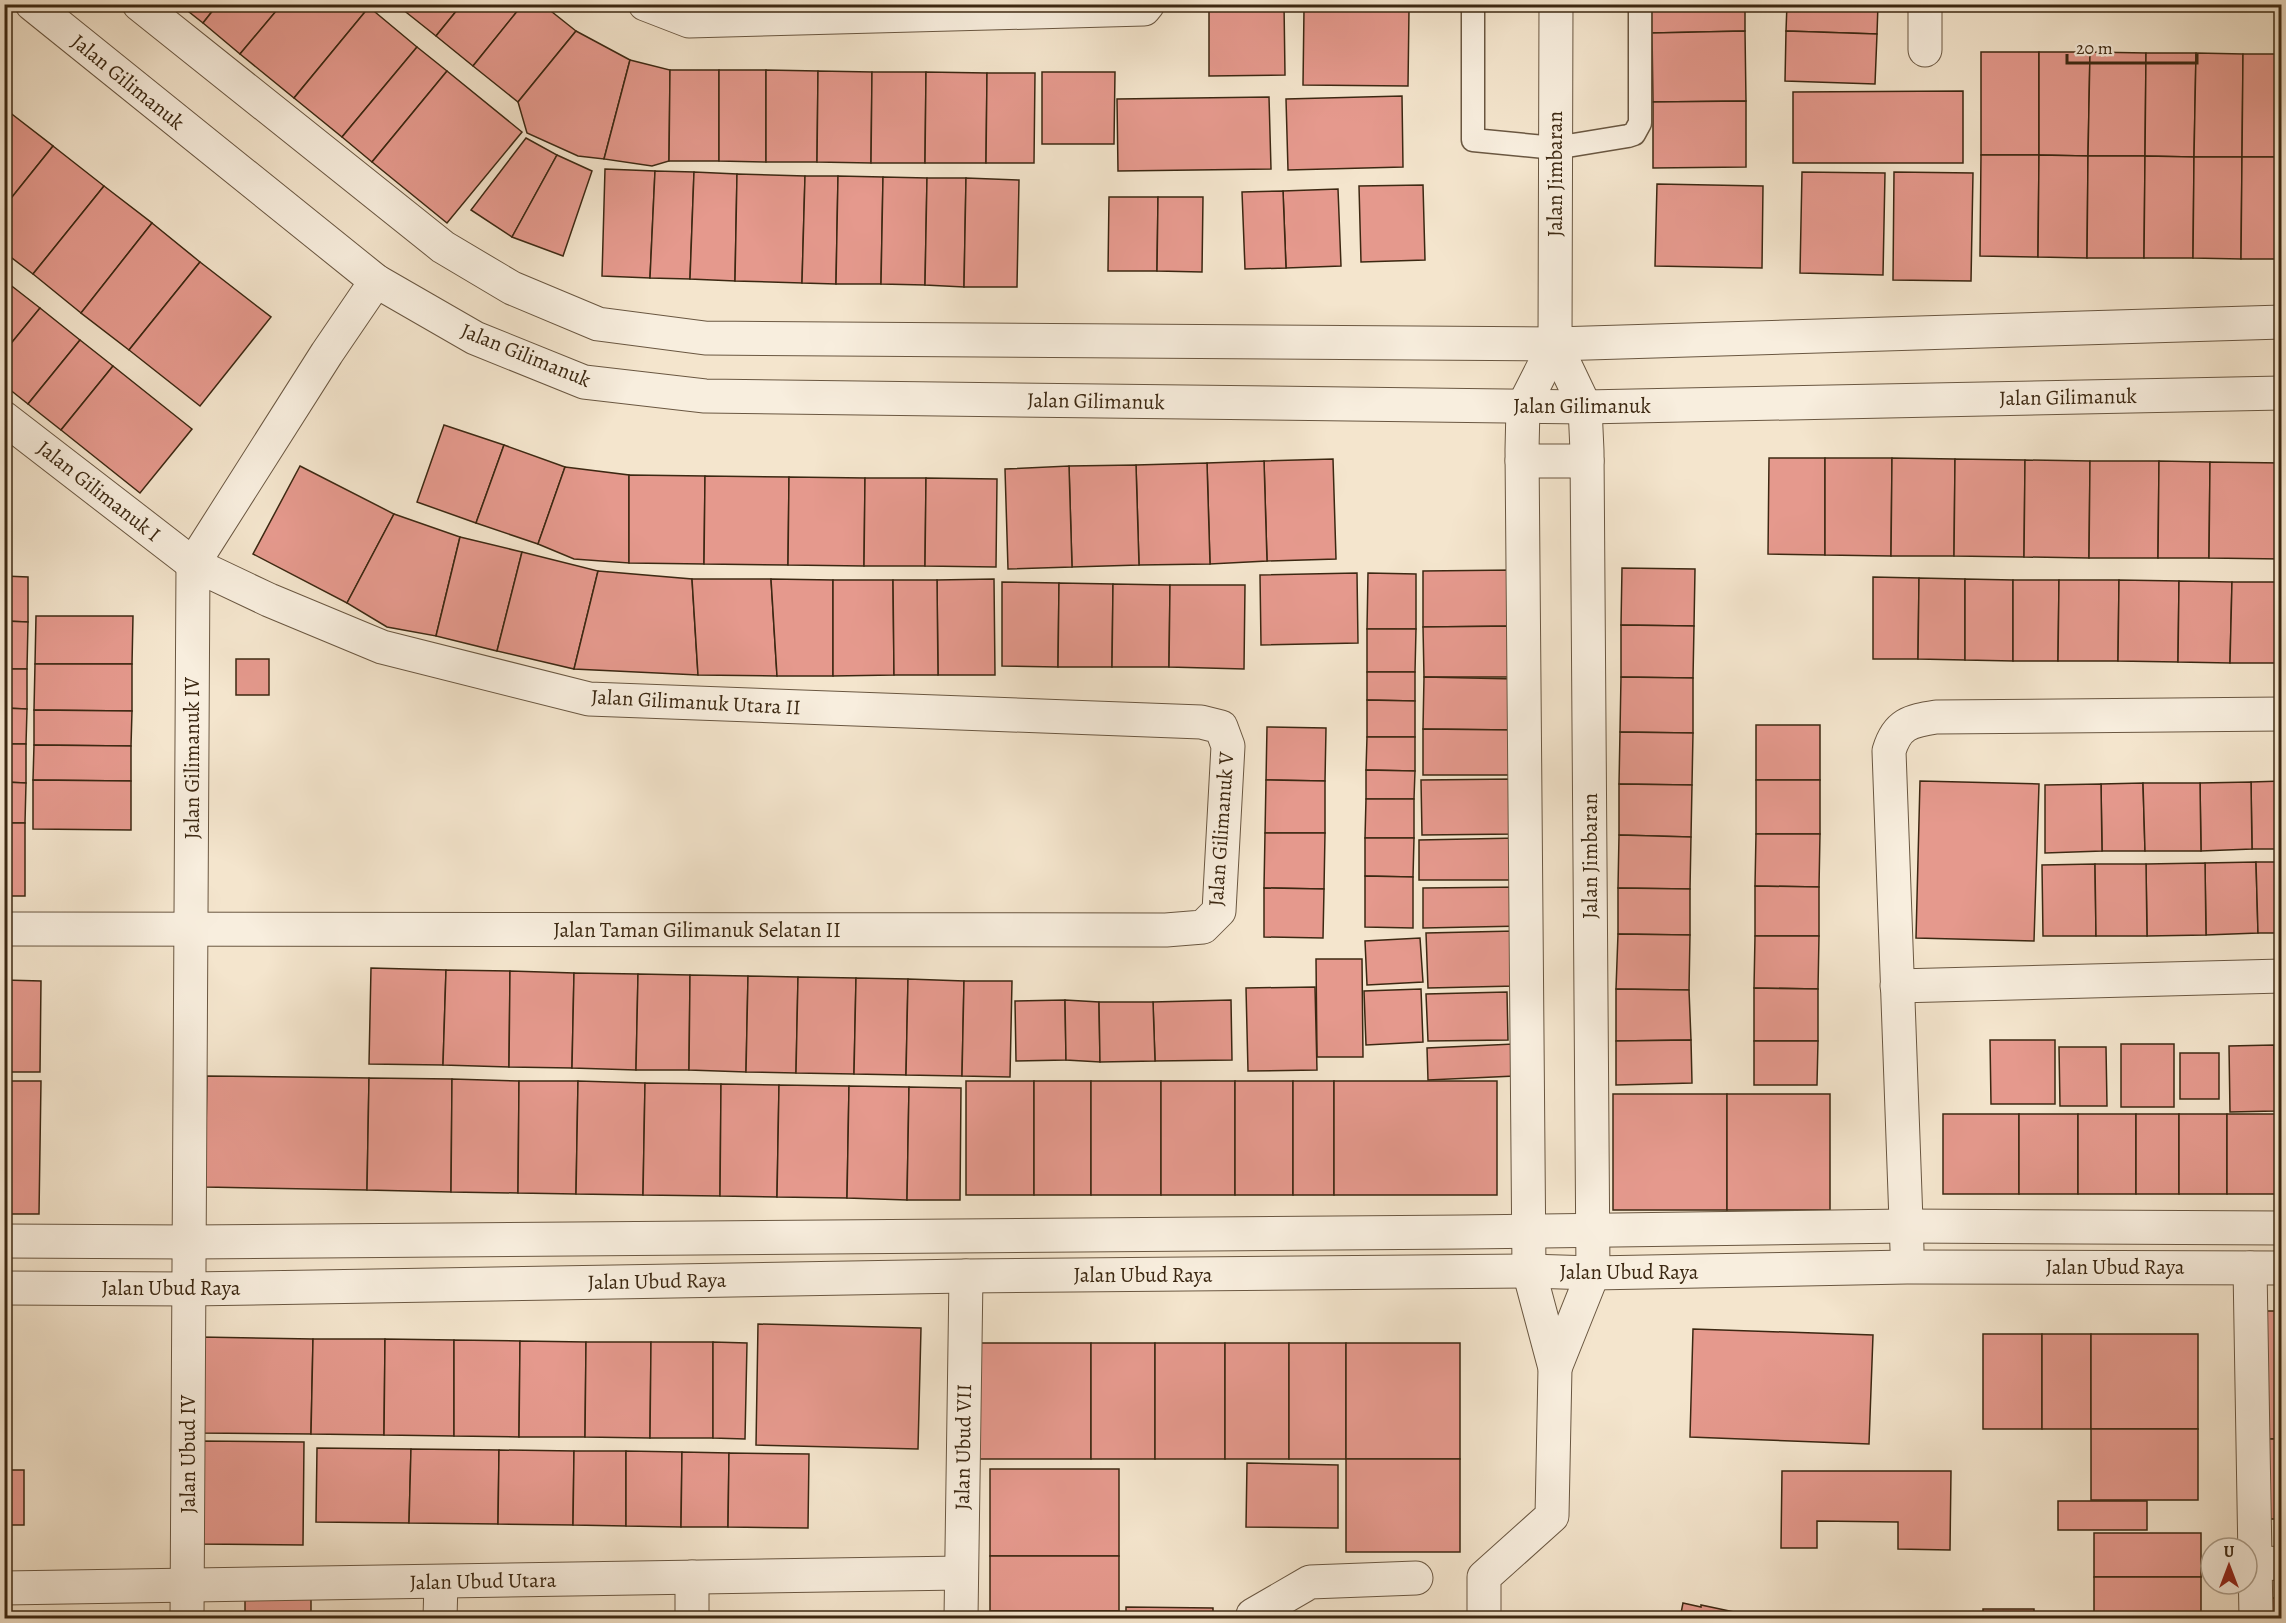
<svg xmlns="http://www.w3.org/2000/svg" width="2286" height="1623" viewBox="0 0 2286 1623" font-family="Alegreya,serif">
<rect width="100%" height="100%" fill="#f4e5cd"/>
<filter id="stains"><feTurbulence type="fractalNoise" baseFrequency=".00333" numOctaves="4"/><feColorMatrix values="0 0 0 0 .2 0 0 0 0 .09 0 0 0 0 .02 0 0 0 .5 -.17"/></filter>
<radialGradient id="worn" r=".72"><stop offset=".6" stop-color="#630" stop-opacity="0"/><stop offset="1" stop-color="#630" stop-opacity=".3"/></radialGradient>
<g fill="#e5998d" stroke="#3c2812" stroke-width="1.5">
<polygon points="179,4 218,4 203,23"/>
<polygon points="218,4 282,4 240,54 203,23"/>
<polygon points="282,4 367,4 369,7 294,98 240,54"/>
<polygon points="406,4 462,4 436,36 402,9"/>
<polygon points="462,4 523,4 473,66 436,36"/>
<polygon points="523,4 542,4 576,31 518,102 473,66"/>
<polygon points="1209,4 1284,4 1285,75 1209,76"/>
<polygon points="1652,4 1745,4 1745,31 1652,33"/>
<polygon points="1787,4 1878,4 1877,34 1786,31"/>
<polygon points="369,7 417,47 342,137 294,98"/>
<polygon points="1304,9 1409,10 1408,86 1303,85"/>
<polygon points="576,31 630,60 604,159 578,156 527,133 518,102"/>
<polygon points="1745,31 1746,101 1653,102 1652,33"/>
<polygon points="1786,31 1877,34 1875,84 1785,81"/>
<polygon points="417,47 447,71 372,162 342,137"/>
<rect x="1981" y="52" width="58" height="103"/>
<polygon points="2039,52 2090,52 2088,156 2039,155"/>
<polygon points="2090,52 2146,53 2145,156 2088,156"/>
<polygon points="2146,53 2196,53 2194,157 2145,156"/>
<polygon points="2196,53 2243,54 2242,157 2194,157"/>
<polygon points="2243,54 2282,54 2282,157 2242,157"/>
<polygon points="630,60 670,70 669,161 652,166 604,159"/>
<polygon points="670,70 719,70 719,161 669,161"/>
<polygon points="719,70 766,70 766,162 719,161"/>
<polygon points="766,70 818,71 817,162 766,162"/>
<polygon points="447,71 522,132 447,223 372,162"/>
<polygon points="818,71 872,72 871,163 817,162"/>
<polygon points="872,72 926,72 925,163 871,163"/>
<polygon points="926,72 987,73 986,163 925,163"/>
<polygon points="1042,72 1115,72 1114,144 1042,144"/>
<polygon points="987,73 1035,73 1034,163 986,163"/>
<polygon points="1963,91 1963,163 1793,163 1793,92"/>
<polygon points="1402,96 1403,167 1288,170 1286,99"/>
<polygon points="1269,97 1271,169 1118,171 1117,99"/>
<polygon points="1746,101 1746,167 1653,168 1653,102"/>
<polygon points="4,108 53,146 4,207"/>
<polygon points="526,138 557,155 512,237 471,210"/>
<polygon points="53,146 104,186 33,274 4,252 4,207"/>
<polygon points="557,155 592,171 563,256 512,237"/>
<polygon points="1981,155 2039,155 2038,257 1980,256"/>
<polygon points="2039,155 2088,156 2087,258 2038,257"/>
<polygon points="2088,156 2145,156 2144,258 2087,258"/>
<polygon points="2145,156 2194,157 2193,258 2144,258"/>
<polygon points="2194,157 2242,157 2241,259 2193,258"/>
<polygon points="2242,157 2282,157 2282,259 2241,259"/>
<polygon points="605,169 655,171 650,278 602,276"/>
<polygon points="655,171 694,172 690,279 650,278"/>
<polygon points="694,172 737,174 735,281 690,279"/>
<polygon points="1802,172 1885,173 1883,275 1800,273"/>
<polygon points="1894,172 1973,173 1971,281 1893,280"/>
<polygon points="737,174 805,176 802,283 735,281"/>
<polygon points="805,176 838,176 836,284 802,283"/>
<polygon points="838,176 883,177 881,284 836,284"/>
<polygon points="883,177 927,178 925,285 881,284"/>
<polygon points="927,178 966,178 964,287 925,285"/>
<polygon points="966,178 1019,180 1017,287 964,287"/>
<polygon points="1657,184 1763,186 1762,268 1655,266"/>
<polygon points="1423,185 1425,260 1361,262 1359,186"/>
<polygon points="104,186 152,223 81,313 33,274"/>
<polygon points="1338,189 1341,266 1286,268 1283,191"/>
<polygon points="1283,191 1286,268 1245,269 1242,192"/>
<polygon points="1109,197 1158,197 1157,271 1108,271"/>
<polygon points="1158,197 1203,197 1202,272 1157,271"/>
<polygon points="152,223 200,262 129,350 81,313"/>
<polygon points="200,262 271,317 200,406 129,350"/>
<polygon points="4,280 40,308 4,352"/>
<polygon points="40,308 80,340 28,404 4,385 4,352"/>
<polygon points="80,340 113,366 61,430 28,404"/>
<polygon points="113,366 192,429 140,493 61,430"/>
<polygon points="444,425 504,445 476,523 417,502"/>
<polygon points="504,445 565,467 538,544 476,523"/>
<polygon points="1769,458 1825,458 1825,555 1768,554"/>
<polygon points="1825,458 1892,458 1891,556 1825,555"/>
<polygon points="1892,458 1955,459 1954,556 1891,556"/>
<polygon points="1333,459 1336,559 1267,561 1264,461"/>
<polygon points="1955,459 2025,460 2024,557 1954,556"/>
<polygon points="2025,460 2090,461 2089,558 2024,557"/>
<polygon points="1264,461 1267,561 1210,564 1207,463"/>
<polygon points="2090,461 2159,461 2158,558 2089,558"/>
<polygon points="2159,461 2210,462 2209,558 2158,558"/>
<polygon points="2210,462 2282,463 2282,559 2209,558"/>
<polygon points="1207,463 1210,564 1139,565 1136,465"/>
<polygon points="1136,465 1139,565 1072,567 1069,466"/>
<polygon points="300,466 394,514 347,603 253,554"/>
<polygon points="1069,466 1072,567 1008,569 1005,469"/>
<polygon points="565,467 629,475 629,563 574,559 538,544"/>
<polygon points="629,475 705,476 704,564 629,563"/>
<polygon points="705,476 789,477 788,565 704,564"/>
<polygon points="789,477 865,478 864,566 788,565"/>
<polygon points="865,478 926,478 925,566 864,566"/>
<polygon points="926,478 997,479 996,567 925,566"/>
<polygon points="394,514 460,537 436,636 387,627 347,603"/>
<polygon points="460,537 522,552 497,651 436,636"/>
<polygon points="522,552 598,571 574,669 497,651"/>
<polygon points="1622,568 1695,569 1694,626 1621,625"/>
<polygon points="1515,570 1516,626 1423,627 1423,571"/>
<polygon points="598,571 692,579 698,675 574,669"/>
<polygon points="1357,573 1358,643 1261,645 1260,575"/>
<polygon points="1368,573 1416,574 1416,629 1367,629"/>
<polygon points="4,576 28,577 28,622 4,621"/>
<polygon points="1873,577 1919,578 1918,659 1873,659"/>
<polygon points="1919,578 1965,579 1965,660 1918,659"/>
<polygon points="692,579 771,579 777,676 698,675"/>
<polygon points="771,579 833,580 833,676 777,676"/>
<polygon points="994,579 995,675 938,675 937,580"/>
<polygon points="1965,579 2013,580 2013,661 1965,660"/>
<polygon points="833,580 893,580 894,675 833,676"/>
<polygon points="893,580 937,580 938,675 894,675"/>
<polygon points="2013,580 2059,580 2058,661 2013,661"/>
<polygon points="2059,580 2119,580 2118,661 2058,661"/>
<polygon points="2119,580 2179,581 2178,662 2118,661"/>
<polygon points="2179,581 2232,582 2230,663 2178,662"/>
<polygon points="1002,582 1059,583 1058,667 1002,666"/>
<polygon points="2232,582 2282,582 2282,663 2230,663"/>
<polygon points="1059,583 1113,584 1112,667 1058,667"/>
<polygon points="1113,584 1170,585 1169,667 1112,667"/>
<polygon points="1170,585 1245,585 1244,669 1169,667"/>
<polygon points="36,616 133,616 132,664 35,664"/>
<polygon points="4,621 28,622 27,669 4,669"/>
<polygon points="1621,625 1694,626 1693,678 1621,677"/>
<polygon points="1516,626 1517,677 1424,677 1423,627"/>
<polygon points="1367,629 1416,629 1415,672 1367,672"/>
<rect x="236" y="659" width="33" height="36"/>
<polygon points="35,664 132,664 132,711 34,710"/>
<polygon points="4,669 27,669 27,709 4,708"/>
<polygon points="1367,672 1415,672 1415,701 1367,700"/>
<polygon points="1424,677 1515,679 1515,730 1423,729"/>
<polygon points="1621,677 1693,678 1693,733 1620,732"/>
<polygon points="1367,700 1415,701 1415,737 1367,737"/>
<polygon points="4,708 27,709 26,744 4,744"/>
<polygon points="34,710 132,711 131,746 34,745"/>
<rect x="1756" y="725" width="64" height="55"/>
<polygon points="1267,727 1326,728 1325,781 1266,780"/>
<polygon points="1423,729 1515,730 1515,775 1423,775"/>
<polygon points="1620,732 1693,733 1692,785 1619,784"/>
<polygon points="1367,737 1415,737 1415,771 1366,770"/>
<polygon points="4,744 26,744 26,783 4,782"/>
<polygon points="34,745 131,746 131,781 33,780"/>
<polygon points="1366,770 1415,771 1414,799 1366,799"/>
<polygon points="1515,779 1516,834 1422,835 1421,780"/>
<polygon points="33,780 131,781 131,830 33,829"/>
<polygon points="1266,780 1325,781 1325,833 1265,833"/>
<rect x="1756" y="780" width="64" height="54"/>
<polygon points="1920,781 2039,784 2034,941 1916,938"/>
<polygon points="2282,781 2282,849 2252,849 2251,782"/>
<polygon points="4,782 26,783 25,823 4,823"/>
<polygon points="2251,782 2252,849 2201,851 2200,783"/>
<polygon points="2143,783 2145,851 2102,851 2101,784"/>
<polygon points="2143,783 2200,783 2201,851 2145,851"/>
<polygon points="1619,784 1692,785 1691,837 1619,835"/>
<polygon points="2101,784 2102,851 2045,853 2045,785"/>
<polygon points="1366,799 1414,799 1414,838 1365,838"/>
<rect x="4" y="823" width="21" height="73"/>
<polygon points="1265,833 1325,833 1324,889 1264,888"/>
<polygon points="1756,834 1820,834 1819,887 1755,886"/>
<polygon points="1619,835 1691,837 1690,889 1618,888"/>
<polygon points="1365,838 1414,838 1413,877 1365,876"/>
<polygon points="1518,838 1518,880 1419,880 1419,840"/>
<polygon points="2256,862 2258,933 2206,935 2205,863"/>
<polygon points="2256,862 2282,862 2282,933 2258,933"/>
<polygon points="2205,863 2206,935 2147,936 2146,864"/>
<polygon points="2095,864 2096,936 2043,936 2042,865"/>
<polygon points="2095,864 2146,864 2147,936 2096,936"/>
<polygon points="1365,876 1413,877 1413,928 1365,927"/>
<polygon points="1755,886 1819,887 1819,936 1755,936"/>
<polygon points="1523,887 1523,926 1423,928 1423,888"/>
<polygon points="1264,888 1324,889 1323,938 1264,937"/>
<polygon points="1618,888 1690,889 1690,935 1618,934"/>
<polygon points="1515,931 1516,986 1428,988 1426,933"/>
<polygon points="1618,934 1690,935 1689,990 1616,989"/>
<polygon points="1755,936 1819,936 1818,989 1754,988"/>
<polygon points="1420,938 1423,982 1367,985 1365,941"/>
<polygon points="1316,959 1362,959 1363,1057 1317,1057"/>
<polygon points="371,968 446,970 443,1065 369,1064"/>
<polygon points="446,970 510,971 509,1067 443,1065"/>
<polygon points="510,971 574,973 572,1068 509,1067"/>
<polygon points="574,973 638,974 636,1070 572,1068"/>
<polygon points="638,974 690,975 689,1070 636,1070"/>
<polygon points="690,975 748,976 746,1072 689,1070"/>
<polygon points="748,976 798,977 796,1073 746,1072"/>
<polygon points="798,977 856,978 854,1074 796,1073"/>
<polygon points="856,978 908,979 906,1075 854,1074"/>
<polygon points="908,979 964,981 962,1076 906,1075"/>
<polygon points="4,980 41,981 40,1072 4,1072"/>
<polygon points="964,981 1012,981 1010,1077 962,1076"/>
<polygon points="1315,987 1317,1070 1248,1071 1246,988"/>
<polygon points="1754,988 1818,989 1818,1041 1754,1041"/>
<polygon points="1421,989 1423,1042 1366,1045 1364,991"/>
<polygon points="1616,989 1689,990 1691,1040 1616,1041"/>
<polygon points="1507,992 1508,1040 1428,1041 1426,994"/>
<polygon points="1065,1000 1066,1060 1016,1061 1015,1001"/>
<polygon points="1065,1000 1099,1002 1100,1062 1066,1060"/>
<polygon points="1231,1000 1232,1060 1155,1061 1153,1002"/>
<polygon points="1099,1002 1153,1002 1155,1061 1100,1062"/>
<polygon points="1691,1040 1692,1083 1616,1085 1616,1041"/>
<polygon points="1990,1040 2055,1040 2055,1104 1991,1104"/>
<polygon points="1754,1041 1818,1041 1817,1085 1754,1085"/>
<polygon points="1514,1044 1515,1076 1428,1080 1427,1048"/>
<rect x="2121" y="1044" width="53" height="63"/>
<polygon points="2274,1045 2275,1111 2230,1112 2229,1046"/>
<polygon points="2059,1047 2106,1047 2107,1106 2060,1106"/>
<rect x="2180" y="1053" width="39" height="46"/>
<polygon points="207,1076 369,1078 367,1190 205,1187"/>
<polygon points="369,1078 452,1079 451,1192 367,1190"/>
<polygon points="452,1079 519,1081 518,1193 451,1192"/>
<polygon points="4,1081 41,1081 39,1214 4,1214"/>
<polygon points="519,1081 578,1081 576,1194 518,1193"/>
<polygon points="578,1081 645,1083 643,1195 576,1194"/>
<rect x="966" y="1081" width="68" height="114"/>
<rect x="1034" y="1081" width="57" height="114"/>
<rect x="1091" y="1081" width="70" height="114"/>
<rect x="1161" y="1081" width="74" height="114"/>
<rect x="1235" y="1081" width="58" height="114"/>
<rect x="1293" y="1081" width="41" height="114"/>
<rect x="1334" y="1081" width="163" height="114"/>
<polygon points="645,1083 721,1084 720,1196 643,1195"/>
<polygon points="721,1084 779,1085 777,1197 720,1196"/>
<polygon points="779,1085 849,1086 847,1198 777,1197"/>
<polygon points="849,1086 909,1087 907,1200 847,1198"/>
<polygon points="909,1087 961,1088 960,1200 907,1200"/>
<rect x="1613" y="1094" width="114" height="116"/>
<rect x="1727" y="1094" width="103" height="116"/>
<rect x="1943" y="1114" width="76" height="80"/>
<rect x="2019" y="1114" width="59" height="80"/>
<rect x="2078" y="1114" width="58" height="80"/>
<rect x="2136" y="1114" width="43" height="80"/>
<rect x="2179" y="1114" width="48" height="80"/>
<rect x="2227" y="1114" width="55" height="80"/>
<polygon points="2267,1311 2282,1311 2282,1439 2265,1439"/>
<polygon points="758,1324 921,1328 918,1449 756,1445"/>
<polygon points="1693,1329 1873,1335 1869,1444 1690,1437"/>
<rect x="1983" y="1334" width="59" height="95"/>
<rect x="2042" y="1334" width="49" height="95"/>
<rect x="2091" y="1334" width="107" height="95"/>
<polygon points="200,1337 313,1339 311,1434 199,1433"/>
<polygon points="313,1339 385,1339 384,1435 311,1434"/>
<polygon points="385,1339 454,1340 454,1436 384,1435"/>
<polygon points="454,1340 520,1341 519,1437 454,1436"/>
<polygon points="520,1341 586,1342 585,1437 519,1437"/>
<polygon points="586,1342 651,1342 650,1438 585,1437"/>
<polygon points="651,1342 713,1342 713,1438 650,1438"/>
<polygon points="713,1342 747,1343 745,1439 713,1438"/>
<rect x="970" y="1343" width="121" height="116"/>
<rect x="1091" y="1343" width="64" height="116"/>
<rect x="1155" y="1343" width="70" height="116"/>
<rect x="1225" y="1343" width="64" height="116"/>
<rect x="1289" y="1343" width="57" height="116"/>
<rect x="1346" y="1343" width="114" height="116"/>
<rect x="2091" y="1429" width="107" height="71"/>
<polygon points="2265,1439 2282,1439 2282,1519 2264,1519"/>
<polygon points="200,1441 304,1442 303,1545 198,1544"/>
<polygon points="317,1448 411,1449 409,1523 316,1522"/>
<polygon points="411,1449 499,1450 498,1524 409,1523"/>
<polygon points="499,1450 574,1451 573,1525 498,1524"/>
<polygon points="574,1451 626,1451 626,1526 573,1525"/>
<polygon points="626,1451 682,1452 681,1527 626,1526"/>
<polygon points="682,1452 729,1453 728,1527 681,1527"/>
<polygon points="729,1453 809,1454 808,1528 728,1527"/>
<rect x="1346" y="1459" width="114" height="93"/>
<polygon points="1247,1463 1338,1465 1338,1528 1246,1527"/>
<rect x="990" y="1469" width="129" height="87"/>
<rect x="4" y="1470" width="20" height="55"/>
<polygon points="1782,1471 1951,1471 1950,1550 1898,1549 1898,1522 1817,1521 1817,1548 1781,1548"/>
<rect x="2058" y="1501" width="89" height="29"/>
<rect x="2094" y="1533" width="107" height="44"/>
<rect x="990" y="1556" width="129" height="55"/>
<rect x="2094" y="1577" width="107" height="41"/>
<rect x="2270" y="1598" width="12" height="20"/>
<rect x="245" y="1599" width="66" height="19"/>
<polygon points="1683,1603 1701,1607 1701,1605 1744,1614 1743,1618 1680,1618"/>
<polygon points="1126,1607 1213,1608 1213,1618 1126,1618"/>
<rect x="1983" y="1609" width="51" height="9"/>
<rect x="990" y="1611" width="129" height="7"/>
<polygon points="721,1617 847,1618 721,1618"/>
</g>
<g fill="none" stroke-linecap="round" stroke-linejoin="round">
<defs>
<polyline id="service" points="1473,4 1473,140 1555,148 1628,136 1634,134 1640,123 1640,4"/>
<g id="minor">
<polyline points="645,4 689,21 1144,9 1148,4"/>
<polyline points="1925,50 1925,4"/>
<polyline points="4,418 193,564 269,600 382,647 589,699 1201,722 1221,727 1228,746 1219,911 1203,927 1166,930 4,929"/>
<polyline points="1522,461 1587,461"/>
<polyline points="1897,986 2282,976"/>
<polyline points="4,1241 189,1242 1465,1232 1906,1226 2282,1228"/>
<path d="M 1907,1249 L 1889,751 C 1897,724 1910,721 1936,717 L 2282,714"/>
<polyline points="2250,1268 2256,1618"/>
<polyline points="4,1288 189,1289 966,1276 1529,1271 1593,1273 1907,1267 2282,1268"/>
<polyline points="1555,1368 1593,1273 1587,451 1585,407 1555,344 1556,4"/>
<polyline points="2254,1564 2282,1563"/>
<polyline points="4,1588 961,1573"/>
<polyline points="187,1618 193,564 327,353 376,281"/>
<polyline points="440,1618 441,1582"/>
<polyline points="692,1618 692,1577"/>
<polyline points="961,1618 966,1276"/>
<polyline points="1253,1618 1253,1615 1310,1582 1416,1578"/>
<polyline points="1484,1618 1484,1577 1552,1516 1555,1368 1529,1271 1522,450 1523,407 1555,344"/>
</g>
<g id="tertiary">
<polyline points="32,4 376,281 475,338 584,382 705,396 1585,407 2282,393"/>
<polyline points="139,4 443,247 512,288 598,324 705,338 1555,344 2282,322"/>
</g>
</defs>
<use href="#service" stroke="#6a5741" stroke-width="25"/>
<use href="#minor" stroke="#6a5741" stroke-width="35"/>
<use href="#tertiary" stroke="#6a5741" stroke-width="35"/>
<use href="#service" stroke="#f8eede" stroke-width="22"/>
<use href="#minor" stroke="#f8eede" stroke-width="33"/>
<use href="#tertiary" stroke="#f8eede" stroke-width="33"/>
</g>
<g text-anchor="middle" stroke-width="6" stroke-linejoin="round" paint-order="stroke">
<g font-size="21" fill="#3c2812" stroke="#f8eede">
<text transform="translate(128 82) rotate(39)" y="7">Jalan Gilimanuk</text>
<text transform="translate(1555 174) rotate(-90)" y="7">Jalan Jimbaran</text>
<text transform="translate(526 355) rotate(22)" y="7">Jalan Gilimanuk</text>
<text transform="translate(2068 397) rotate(-1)" y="7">Jalan Gilimanuk</text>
<text transform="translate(1096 401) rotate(1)" y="7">Jalan Gilimanuk</text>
<text x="1582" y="413">Jalan Gilimanuk</text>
<text transform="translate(99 491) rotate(38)" y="7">Jalan Gilimanuk I</text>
<text transform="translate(696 702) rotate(3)" y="7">Jalan Gilimanuk Utara II</text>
<text transform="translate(192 758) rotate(-90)" y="7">Jalan Gilimanuk IV</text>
<text transform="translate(1221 829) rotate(-86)" y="7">Jalan Gilimanuk V</text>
<text transform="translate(1590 856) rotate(-90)" y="7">Jalan Jimbaran</text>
<text x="697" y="937">Jalan Taman Gilimanuk Selatan II</text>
<text x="2115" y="1274">Jalan Ubud Raya</text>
<text x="1629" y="1279">Jalan Ubud Raya</text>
<text x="1143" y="1282">Jalan Ubud Raya</text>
<text transform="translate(657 1281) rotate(-1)" y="7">Jalan Ubud Raya</text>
<text x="171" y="1295">Jalan Ubud Raya</text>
<text transform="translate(963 1447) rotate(-89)" y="7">Jalan Ubud VII</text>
<text transform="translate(188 1454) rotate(-90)" y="7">Jalan Ubud IV</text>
<text transform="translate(483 1581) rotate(-1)" y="7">Jalan Ubud Utara</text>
</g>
</g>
<rect width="2286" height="1623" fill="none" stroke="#f4e5cd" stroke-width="24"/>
<rect x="6" y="6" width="2274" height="1611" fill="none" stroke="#3c2812" stroke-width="3"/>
<rect x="12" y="12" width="2262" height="1599" fill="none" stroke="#3c2812" stroke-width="1.5"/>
<g transform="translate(2229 1566)"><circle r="28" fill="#f8eede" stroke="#ad9f8c" stroke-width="1.5"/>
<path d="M0-4.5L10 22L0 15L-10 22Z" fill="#8f2418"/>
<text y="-9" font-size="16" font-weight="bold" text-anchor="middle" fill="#3c2812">U</text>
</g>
<path d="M2067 54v9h130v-9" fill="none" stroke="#3c2812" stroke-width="3"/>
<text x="2076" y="54" font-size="18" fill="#3c2812" stroke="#f8eede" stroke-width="4.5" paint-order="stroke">20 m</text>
<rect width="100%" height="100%" filter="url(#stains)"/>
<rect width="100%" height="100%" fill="url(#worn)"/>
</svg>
